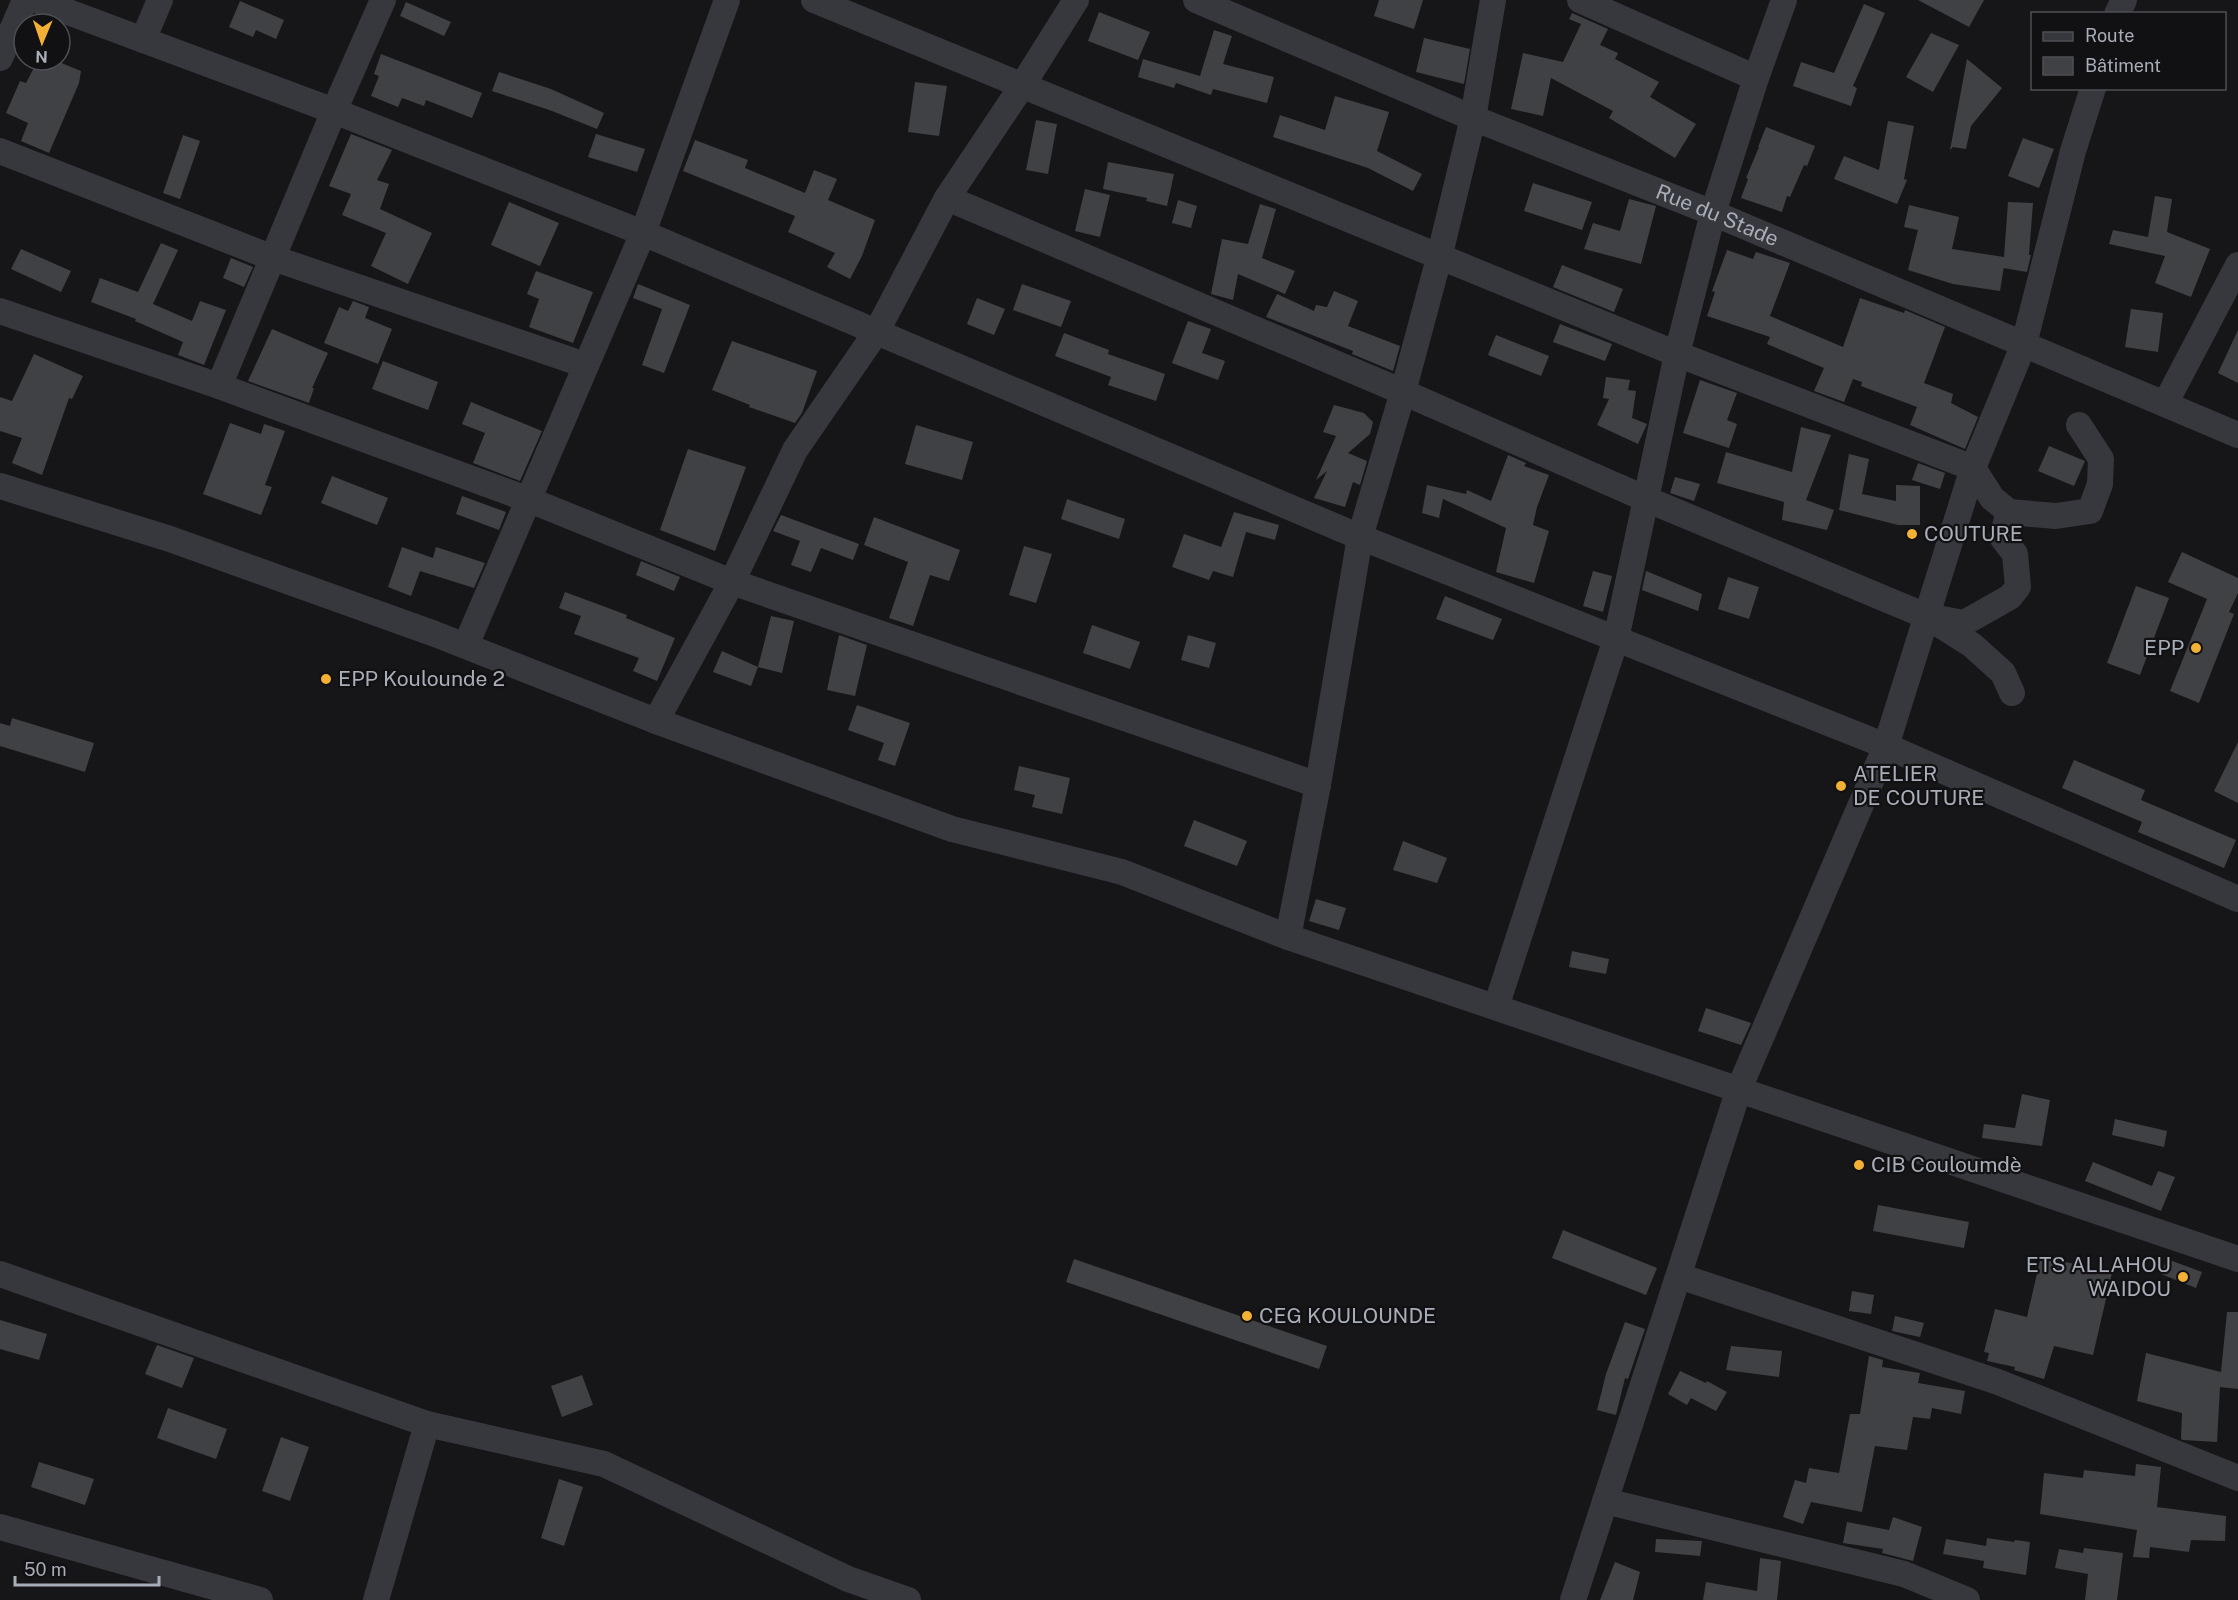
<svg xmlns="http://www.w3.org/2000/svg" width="2238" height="1600" viewBox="0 0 2238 1600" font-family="'Public Sans',sans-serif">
<rect width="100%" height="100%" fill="#161618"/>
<g fill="#404145">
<polygon points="1379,0 1423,0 1414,29 1374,16"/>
<polygon points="1918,0 1984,0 1969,27"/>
<polygon points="240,1 284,20 276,39 256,30 253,37 229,27"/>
<polygon points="406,2 451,22 444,36 400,16"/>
<polygon points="1864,4 1885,13 1853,86 1857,88 1851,106 1793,86 1801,62 1834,73"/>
<polygon points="1099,12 1150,32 1138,60 1088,41"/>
<polygon points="1572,13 1608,29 1600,45 1618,53 1615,59 1659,82 1650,97 1696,124 1675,158 1609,118 1613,111 1551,78 1543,116 1511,109 1523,53 1563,62 1581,24 1569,19"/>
<polygon points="1214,30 1232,36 1223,64 1274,77 1267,103 1213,89 1211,95 1176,83 1174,88 1138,77 1143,59 1200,76"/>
<polygon points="1931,33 1959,45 1933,92 1906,77"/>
<polygon points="1424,38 1470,49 1464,84 1416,72"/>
<polygon points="381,54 482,93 472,118 426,100 424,106 402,98 398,107 371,96 379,76 374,74"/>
<polygon points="1967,59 2002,88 1971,126 1966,149 1953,147 1950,150"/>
<polygon points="38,60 54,60 81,71 79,83 49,153 21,141 28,123 6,113 20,81 26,83"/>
<polygon points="499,72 551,89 604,113 597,129 552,111 492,91"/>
<polygon points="915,82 947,86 939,136 908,132"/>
<polygon points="1335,96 1389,112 1377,151 1422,174 1413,191 1368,168 1273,137 1280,115 1325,130"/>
<polygon points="1036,120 1057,124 1048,174 1026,170"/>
<polygon points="1888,121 1914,126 1904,179 1907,180 1897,204 1834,179 1844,156 1879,170"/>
<polygon points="1766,127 1815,146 1807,166 1804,165 1790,197 1787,196 1782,212 1741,198 1748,179 1746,178 1759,147 1758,147"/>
<polygon points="351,134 392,150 377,180 389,184 380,209 432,233 408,284 371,266 386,233 342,215 351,194 329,186"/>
<polygon points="596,134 645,149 637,172 588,157"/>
<polygon points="183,135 200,141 180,199 163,193"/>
<polygon points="2023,138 2054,149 2039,188 2008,176"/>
<polygon points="695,140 748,160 745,168 805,193 814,170 837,179 828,200 875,220 862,256 850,279 827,267 835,253 788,232 795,216 683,171"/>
<polygon points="1108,162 1174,174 1167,206 1146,201 1147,198 1103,189"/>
<polygon points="1533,183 1592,202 1582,230 1524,211"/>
<polygon points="1085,189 1110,195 1100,237 1075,231"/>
<polygon points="2155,196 2172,199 2167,232 2210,249 2191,297 2155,283 2165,256 2109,244 2113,230 2148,237"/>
<polygon points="1629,199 1656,206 1641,264 1584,249 1593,223 1620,231"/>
<polygon points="1178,200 1197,206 1191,228 1172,223"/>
<polygon points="509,202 559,223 540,266 491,245"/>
<polygon points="2008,202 2033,203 2029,255 2031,255 2027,272 2003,268 2004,266 2000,291 1953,284 1908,270 1918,230 1904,227 1909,205 1959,217 1952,249 2004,257"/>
<polygon points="1260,204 1276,209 1262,258 1295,271 1285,294 1238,274 1233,300 1211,294 1222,239 1248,244"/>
<polygon points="161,243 178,250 153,304 192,321 200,301 226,310 204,365 178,355 183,342 135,321 136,319 91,302 100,278 138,292"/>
<polygon points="21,249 71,271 61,292 11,269"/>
<polygon points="1727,250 1753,259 1756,252 1790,263 1770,316 1843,347 1860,298 1904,313 1905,310 1945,327 1924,383 1953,394 1951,403 1978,417 1965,449 1910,425 1917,407 1861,386 1862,382 1853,379 1844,402 1814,391 1824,368 1767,344 1770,337 1707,316 1715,292 1712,291"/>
<polygon points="231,258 253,267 244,287 223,278"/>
<polygon points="1562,265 1623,289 1614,312 1553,287"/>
<polygon points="536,271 593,292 573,343 529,327 539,299 527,294"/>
<polygon points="638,284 690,305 664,373 642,365 662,309 633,298"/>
<polygon points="1022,284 1071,301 1061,327 1013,310"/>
<polygon points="1334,291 1358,301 1348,326 1400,346 1393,371 1352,354 1353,351 1266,317 1277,294 1314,311 1316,305 1327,307"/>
<polygon points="977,298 1005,309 994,335 967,324"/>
<polygon points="353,301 369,307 365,318 392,329 378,364 324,343 339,307 348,311"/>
<polygon points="2131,309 2163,313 2158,352 2125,347"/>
<polygon points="1188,321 1211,329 1202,353 1225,361 1218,380 1172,363"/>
<polygon points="1560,324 1612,344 1605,361 1553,342"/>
<polygon points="272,329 328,353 312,388 314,388 309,403 248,381"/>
<polygon points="2238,330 2238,383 2218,373"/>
<polygon points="1064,333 1109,350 1108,354 1165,374 1156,401 1108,385 1111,377 1055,356"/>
<polygon points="1496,335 1549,356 1541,376 1488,355"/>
<polygon points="732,341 817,371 802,413 795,423 749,407 750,405 712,390"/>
<polygon points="34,354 83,376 72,399 69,398 42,475 12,463 22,438 0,431 0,397 12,401"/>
<polygon points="383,361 438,382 428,410 372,389"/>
<polygon points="1606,377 1630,380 1628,390 1636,391 1632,418 1647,424 1638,444 1597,425 1609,399 1603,398"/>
<polygon points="1700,380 1737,393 1727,420 1737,424 1729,448 1683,433"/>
<polygon points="471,402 542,431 520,481 473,463 485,433 462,424"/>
<polygon points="1334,405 1364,413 1373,422 1370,434 1348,453 1367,461 1360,485 1353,482 1345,507 1314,498 1327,471 1316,480 1336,436 1323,432"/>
<polygon points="230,423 261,434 264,424 285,431 265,485 272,487 261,515 203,494"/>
<polygon points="916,425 973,442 962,480 905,464"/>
<polygon points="1801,427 1831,435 1806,500 1834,510 1827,530 1782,520 1784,502 1717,483 1726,452 1792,472"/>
<polygon points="2049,446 2085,461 2074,486 2038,471"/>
<polygon points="688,449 746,467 715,551 660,530"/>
<polygon points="1849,454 1869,459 1862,494 1896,501 1896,485 1920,486 1920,525 1898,525 1839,510"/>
<polygon points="1508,455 1526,463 1524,466 1549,475 1537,507 1533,525 1549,531 1534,583 1496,572 1506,528 1443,499 1439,518 1422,513 1427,485 1466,494 1467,490 1491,501"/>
<polygon points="1918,463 1945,473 1940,489 1912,480"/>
<polygon points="332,476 388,498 377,525 321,503"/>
<polygon points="1675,477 1700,484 1694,501 1670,493"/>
<polygon points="462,496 506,512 499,530 456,514"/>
<polygon points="1067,499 1125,519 1119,539 1061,519"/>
<polygon points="1234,512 1279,525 1275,540 1246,532 1233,577 1213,571 1209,580 1172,567 1184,534 1221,547"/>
<polygon points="781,515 859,544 853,560 821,548 811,572 791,565 800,541 773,531"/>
<polygon points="874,517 960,550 949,581 930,575 913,626 889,618 908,562 864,545"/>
<polygon points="1024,546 1052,554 1036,603 1009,595"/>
<polygon points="402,547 433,558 436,547 485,563 474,588 420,571 411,596 388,587"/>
<polygon points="2182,552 2238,578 2238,593 2229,612 2234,614 2199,703 2170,691 2207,599 2168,582"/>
<polygon points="641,561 680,577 674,591 636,575"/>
<polygon points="1593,571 1612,576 1603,612 1583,606"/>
<polygon points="1646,571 1702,594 1698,611 1642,590"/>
<polygon points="1728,577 1759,587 1749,619 1718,609"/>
<polygon points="2136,586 2169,598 2140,675 2107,663"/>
<polygon points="565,592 627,615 626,618 675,638 657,681 633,671 639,658 574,634 581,616 559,608"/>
<polygon points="1445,596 1502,619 1493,640 1436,619"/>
<polygon points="771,616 794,621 782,673 758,667"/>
<polygon points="1092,625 1140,642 1130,669 1083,653"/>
<polygon points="839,635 867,645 855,696 827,690"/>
<polygon points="1188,635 1216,643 1209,668 1181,660"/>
<polygon points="722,651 758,667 751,686 713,672"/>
<polygon points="857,705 910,723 895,766 878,760 884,743 848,730"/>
<polygon points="12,718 94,743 85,772 0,746 0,723 10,726"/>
<polygon points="2238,742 2238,803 2214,791"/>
<polygon points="2074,760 2145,790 2141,800 2236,840 2224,868 2138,832 2142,822 2062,788"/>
<polygon points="1019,766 1070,778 1062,814 1032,807 1035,795 1014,790"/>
<polygon points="1194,820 1247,841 1237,866 1184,846"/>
<polygon points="1403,841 1447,858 1437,883 1393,870"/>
<polygon points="1316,899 1346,908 1339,930 1309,921"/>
<polygon points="1572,951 1609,959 1606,974 1569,967"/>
<polygon points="1706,1008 1751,1023 1741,1045 1698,1031"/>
<polygon points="2022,1094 2050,1100 2042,1146 1982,1138 1984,1124 2015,1128"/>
<polygon points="2115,1119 2167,1131 2164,1147 2112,1135"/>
<polygon points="2093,1162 2152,1186 2158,1171 2175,1177 2161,1211 2085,1181"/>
<polygon points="1878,1205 1969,1222 1964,1248 1873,1231"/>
<polygon points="1563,1230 1657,1268 1646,1295 1552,1258"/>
<polygon points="2041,1256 2112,1273 2093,1355 2054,1346 2044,1379 2014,1370 2015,1367 1987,1361 1989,1353 1984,1352 1995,1309 2027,1317"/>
<polygon points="1074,1259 1327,1346 1319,1369 1066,1282"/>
<polygon points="2167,1259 2202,1272 2196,1288 2161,1274"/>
<polygon points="1852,1291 1874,1295 1871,1314 1849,1311"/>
<polygon points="2227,1312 2238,1312 2238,1389 2220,1387 2217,1442 2183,1440 2181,1439 2182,1413 2137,1401 2146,1353 2221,1372"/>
<polygon points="1895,1316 1924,1323 1920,1337 1892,1331"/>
<polygon points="0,1320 47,1334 39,1360 0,1349"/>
<polygon points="1625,1322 1645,1329 1628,1379 1625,1378 1616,1415 1597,1410 1606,1374"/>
<polygon points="157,1345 194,1358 182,1388 145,1374"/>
<polygon points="1731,1346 1782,1351 1779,1377 1726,1370"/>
<polygon points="1869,1356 1883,1360 1882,1367 1920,1373 1918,1383 1965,1391 1961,1414 1932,1408 1930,1419 1913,1417 1907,1450 1875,1446 1862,1512 1811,1502 1803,1524 1783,1517 1795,1480 1806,1483 1809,1468 1839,1473 1850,1414 1860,1414"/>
<polygon points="1680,1371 1706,1383 1707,1381 1727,1392 1716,1411 1691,1398 1687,1405 1668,1394"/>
<polygon points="582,1375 593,1405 562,1417 551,1386"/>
<polygon points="168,1408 227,1429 216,1459 157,1438"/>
<polygon points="281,1437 309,1447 290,1501 262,1491"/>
<polygon points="39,1462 94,1479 85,1505 31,1487"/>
<polygon points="2136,1464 2161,1467 2157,1507 2226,1516 2225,1541 2191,1540 2189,1552 2150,1547 2149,1558 2133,1557 2137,1530 2040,1514 2044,1473 2083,1478 2084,1470 2135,1476"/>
<polygon points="559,1479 583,1487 564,1546 541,1538"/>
<polygon points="1893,1517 1922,1527 1913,1561 1882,1553 1883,1549 1843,1543 1847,1522 1889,1530"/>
<polygon points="1987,1538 2014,1542 2015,1540 2030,1542 2026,1575 1983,1568 1984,1561 1943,1554 1946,1539 1986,1546"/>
<polygon points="1656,1539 1702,1541 1700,1556 1655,1552"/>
<polygon points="2084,1548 2123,1553 2117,1600 2085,1600 2088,1574 2055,1568 2059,1549 2083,1553"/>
<polygon points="1760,1558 1781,1561 1777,1600 1703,1600 1706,1582 1757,1591"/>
<polygon points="1615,1562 1640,1572 1633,1600 1600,1600"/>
</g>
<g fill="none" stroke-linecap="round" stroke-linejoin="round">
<g stroke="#37383d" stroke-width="26">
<polyline points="36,0 334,111 383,0"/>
<polyline points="814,0 1677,354 1973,468 1992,498 2009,512 2002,537 2015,554 2018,587 2010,597 1964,623 1926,616"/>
<path id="s1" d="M 1196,0 L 1473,118 L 1713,213 L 2238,435"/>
<polyline points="1580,0 1756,78"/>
<polyline points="2117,14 2124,0"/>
<polyline points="143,40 160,0"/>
<polyline points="0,58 25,0"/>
<polyline points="0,151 273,258 585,365"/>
<polyline points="947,198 1403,392 1646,499 1926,616 1972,645 2003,673 2012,693"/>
<polyline points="0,311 219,386 527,499 732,582 1318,785"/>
<polyline points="219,386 334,111 643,233 1360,537 1886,746 2238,899"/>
<polyline points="2165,404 2238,265"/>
<polyline points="0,486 170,539 435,634 656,721 952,829 1122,872 1288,937 2238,1259"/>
<polyline points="2009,512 2056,516 2090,511 2100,484 2101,459 2079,425"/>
<polyline points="466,645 643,233 727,0"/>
<polyline points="656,721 732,582 795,450 877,331 947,198 1022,86 1076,0"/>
<polyline points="1288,937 1318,785 1360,537 1403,392 1439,258 1473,118 1493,0"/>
<polyline points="1496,1007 1616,639 1677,354 1713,213 1756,78 1784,0"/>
<polyline points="0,1274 427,1424 604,1464 848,1579 908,1600"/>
<polyline points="1679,1276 1998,1382 2238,1478"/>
<polyline points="1605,1501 1904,1574 1967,1600"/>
<polyline points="0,1527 260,1600"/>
<polyline points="376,1600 427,1424"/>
<polyline points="1573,1600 1739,1089 1886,746 1973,468 2024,344 2073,151 2093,88"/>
</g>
</g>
<g fill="#f2b134" stroke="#111113" stroke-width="2">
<circle cx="1912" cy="534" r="6"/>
<circle cx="2196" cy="648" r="6"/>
<circle cx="326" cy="679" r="6"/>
<circle cx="1841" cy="786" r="6"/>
<circle cx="1859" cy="1165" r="6"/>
<circle cx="2183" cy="1277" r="6"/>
<circle cx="1247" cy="1316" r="6"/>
</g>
<g text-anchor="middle" stroke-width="4.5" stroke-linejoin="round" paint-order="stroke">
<g font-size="21" fill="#a8adb8" stroke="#111113">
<text dy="7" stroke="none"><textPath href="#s1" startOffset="564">Rue du Stade</textPath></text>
</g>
<g font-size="21" fill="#a8adb8" stroke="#111113" text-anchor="start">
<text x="1924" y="541">COUTURE</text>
<text x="2184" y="655" text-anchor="end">EPP</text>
<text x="338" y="686">EPP Koulounde 2</text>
<text x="1853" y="781">ATELIER<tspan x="1853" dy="24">DE COUTURE</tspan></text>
<text x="1871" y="1172">CIB Couloumdè</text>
<text x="2171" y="1272" text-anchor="end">ETS ALLAHOU<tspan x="2171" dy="24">WAIDOU</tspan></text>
<text x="1259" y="1323">CEG KOULOUNDE</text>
</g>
</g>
<rect x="2031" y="12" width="195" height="78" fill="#111113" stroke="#4d4f55" stroke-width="1.5"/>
<rect x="2043" y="32" width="30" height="9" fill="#37383d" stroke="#4d4f55" stroke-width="1.5"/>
<text x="2085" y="42" font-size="18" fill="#a8adb8">Route</text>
<rect x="2043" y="57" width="30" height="18" fill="#404145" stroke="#4d4f55" stroke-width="1.5"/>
<text x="2085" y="72" font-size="18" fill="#a8adb8">Bâtiment</text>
<g transform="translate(42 42) rotate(182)"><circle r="28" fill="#111113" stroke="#4d4f55" stroke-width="1.5"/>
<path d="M0-4.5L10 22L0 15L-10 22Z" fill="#f2b134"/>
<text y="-9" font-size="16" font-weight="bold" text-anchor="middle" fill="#a8adb8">N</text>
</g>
<path d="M15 1576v9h144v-9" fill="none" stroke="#a8adb8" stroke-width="3"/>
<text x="24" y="1576" font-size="18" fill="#a8adb8" stroke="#111113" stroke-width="4.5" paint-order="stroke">50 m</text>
</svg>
